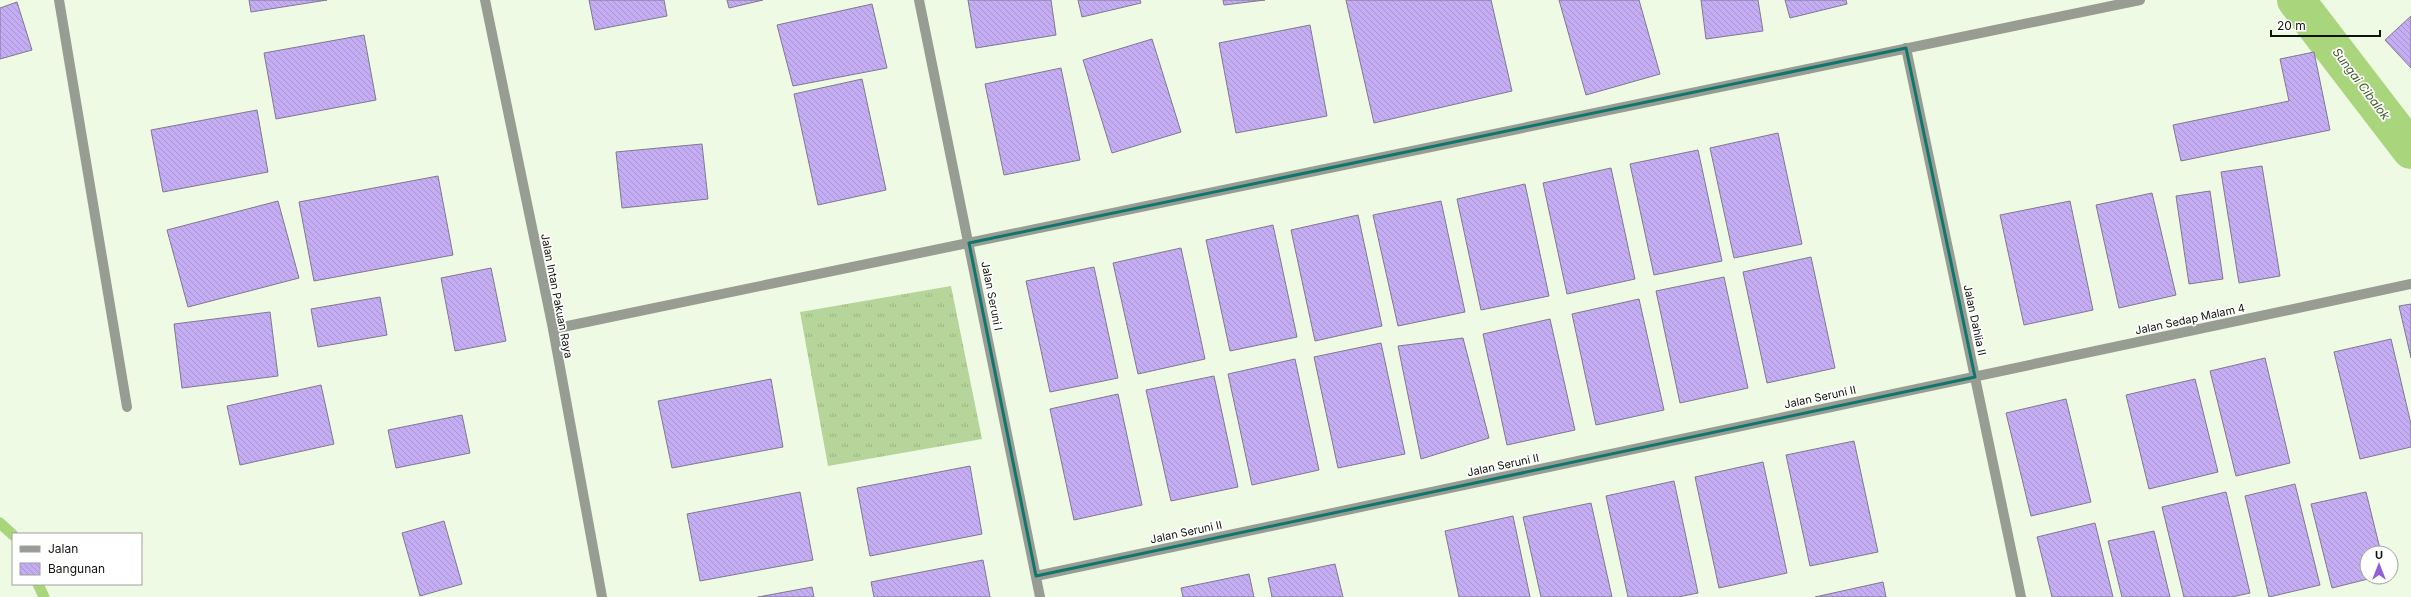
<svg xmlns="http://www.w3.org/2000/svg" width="2411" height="597" viewBox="0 0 2411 597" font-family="Inter,sans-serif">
<defs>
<pattern id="grass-tufts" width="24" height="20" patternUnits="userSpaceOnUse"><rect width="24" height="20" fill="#b6d59a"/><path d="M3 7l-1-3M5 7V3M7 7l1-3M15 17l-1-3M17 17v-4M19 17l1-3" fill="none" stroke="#9bb684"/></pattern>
<pattern id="building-back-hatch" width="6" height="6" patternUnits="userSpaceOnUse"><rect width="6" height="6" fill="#c5adf4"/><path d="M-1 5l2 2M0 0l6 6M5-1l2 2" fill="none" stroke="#a894d0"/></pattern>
</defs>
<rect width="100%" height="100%" fill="#effae5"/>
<polygon fill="url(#grass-tufts)" points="951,286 982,439 828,466 800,312"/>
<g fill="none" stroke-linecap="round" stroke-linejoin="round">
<g stroke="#a9d67d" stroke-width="11">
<polyline points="0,523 13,535"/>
<polyline points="38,584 44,597"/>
</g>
<polyline stroke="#a9d67d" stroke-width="38" points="2296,0 2411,150"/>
</g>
<g fill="url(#building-back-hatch)" stroke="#7f798d">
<polygon points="249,0 327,0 251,12"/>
<polygon points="589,0 664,0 667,16 595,30"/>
<polygon points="727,0 763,0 729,8"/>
<polygon points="968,0 1051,0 1056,35 976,48"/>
<polygon points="1078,0 1140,0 1141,3 1082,17"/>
<polygon points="1223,0 1265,0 1224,5"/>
<polygon points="1346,0 1491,0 1512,91 1374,123"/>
<polygon points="1559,0 1639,0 1660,74 1586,95"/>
<polygon points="1701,0 1758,0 1763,31 1706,39"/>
<polygon points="1785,0 1846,0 1847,4 1790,18"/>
<polygon points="17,2 32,50 0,59 0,8"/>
<polygon points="872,4 887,68 793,86 777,25"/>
<polygon points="2411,16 2411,68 2385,40"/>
<polygon points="1310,25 1327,116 1236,133 1219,43"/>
<polygon points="364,35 376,100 276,119 264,53"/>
<polygon points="1152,39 1181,132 1112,153 1083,60"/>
<polygon points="2314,52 2330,130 2181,161 2173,125 2289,101 2280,59"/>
<polygon points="1061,68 1080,160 1004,175 985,84"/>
<polygon points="862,79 886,190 818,205 794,94"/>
<polygon points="257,110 268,172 163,192 151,130"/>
<polygon points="1778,133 1802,244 1734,258 1710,148"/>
<polygon points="702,144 708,199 622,208 616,152"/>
<polygon points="1698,150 1722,261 1654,275 1630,164"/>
<polygon points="2262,166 2280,276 2239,283 2221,172"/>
<polygon points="1611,168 1635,279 1567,294 1543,183"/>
<polygon points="438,176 453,255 314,281 299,202"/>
<polygon points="1525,184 1549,296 1481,310 1457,199"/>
<polygon points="2210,191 2223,279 2189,284 2176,196"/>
<polygon points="2152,193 2176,295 2119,308 2096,205"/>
<polygon points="278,201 299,278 188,307 167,230"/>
<polygon points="1441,201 1465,312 1398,326 1373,215"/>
<polygon points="2070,201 2093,310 2024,325 2000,215"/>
<polygon points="1358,215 1382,326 1315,341 1291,230"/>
<polygon points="1273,225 1297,337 1230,351 1206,240"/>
<polygon points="1181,248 1205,359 1138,374 1113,263"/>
<polygon points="1811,257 1835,368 1767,383 1743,272"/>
<polygon points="1094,267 1118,378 1050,392 1026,281"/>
<polygon points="491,268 506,341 455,351 441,278"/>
<polygon points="1724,277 1748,388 1680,403 1656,291"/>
<polygon points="380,297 387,335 318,347 311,309"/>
<polygon points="1639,299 1664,410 1596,425 1572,314"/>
<polygon points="2411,304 2411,358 2399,306"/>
<polygon points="270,312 278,376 182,388 174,324"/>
<polygon points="1550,319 1575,430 1507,445 1483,334"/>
<polygon points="1463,338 1489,438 1421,459 1398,346"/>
<polygon points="2391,339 2411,424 2411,447 2360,459 2334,352"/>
<polygon points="1381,343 1405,454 1338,468 1314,357"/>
<polygon points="2265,358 2290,463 2236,476 2210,371"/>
<polygon points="1295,359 1319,470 1252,485 1228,374"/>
<polygon points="1214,376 1238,487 1171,501 1146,390"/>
<polygon points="771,379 783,447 672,468 658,401"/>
<polygon points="2195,379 2218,472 2149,489 2126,395"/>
<polygon points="321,385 334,444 240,465 227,406"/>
<polygon points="1118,394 1142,505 1074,520 1050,409"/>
<polygon points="2066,399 2091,502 2031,516 2006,413"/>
<polygon points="462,415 470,453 396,468 388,430"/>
<polygon points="1854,441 1878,552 1810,566 1786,455"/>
<polygon points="1763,462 1787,573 1719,588 1695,477"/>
<polygon points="970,466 982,534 870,556 857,488"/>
<polygon points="1674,481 1698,593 1678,597 1628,597 1606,496"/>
<polygon points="2295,484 2320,585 2269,597 2245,496"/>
<polygon points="800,492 813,560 700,581 687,514"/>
<polygon points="2226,492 2250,593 2232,597 2184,597 2162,507"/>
<polygon points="2366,492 2381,553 2367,553 2367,577 2376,577 2332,588 2311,504"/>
<polygon points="1591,503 1612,597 1541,597 1523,517"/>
<polygon points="1513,516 1530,597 1459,597 1445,531"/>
<polygon points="444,521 462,584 420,596 402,533"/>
<polygon points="2095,523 2113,597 2052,597 2037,537"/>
<polygon points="2154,531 2170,597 2122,597 2108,541"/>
<polygon points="983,560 990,597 874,597 871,582"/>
<polygon points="1335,564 1343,597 1272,597 1268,578"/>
<polygon points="1249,574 1254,597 1183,597 1181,588"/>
<polygon points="1883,582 1886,597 1815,597"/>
<polygon points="812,587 814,597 758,597"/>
</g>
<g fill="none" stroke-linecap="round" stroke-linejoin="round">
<g stroke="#989d94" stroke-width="10">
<polyline points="59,0 127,407"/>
<polyline points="485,0 553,329 602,597"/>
<polyline points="919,0 1040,597"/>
<polyline points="1906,48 2021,597"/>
<polyline points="553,329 2140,0"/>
<polyline points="1036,576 2411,284"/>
</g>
</g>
<path fill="none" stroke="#0f766e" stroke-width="3" stroke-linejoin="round" d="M 1906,48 L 1975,377 L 1036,576 L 969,243 Z"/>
<g text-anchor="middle" stroke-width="3.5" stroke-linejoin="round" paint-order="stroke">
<g font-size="11" fill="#10130c" stroke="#fff">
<text transform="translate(557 296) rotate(79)" y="4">Jalan Intan Pakuan Raya</text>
<text transform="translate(992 296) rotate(79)" y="4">Jalan Seruni I</text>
<text transform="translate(2190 319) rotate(-12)" y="4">Jalan Sedap Malam 4</text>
<text transform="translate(1975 320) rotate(78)" y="4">Jalan Dahlia II</text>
<text transform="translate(1820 397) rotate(-12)" y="4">Jalan Seruni II</text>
<text transform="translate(1503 465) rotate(-12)" y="4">Jalan Seruni II</text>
<text transform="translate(1186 532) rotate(-12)" y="4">Jalan Seruni II</text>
</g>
<g font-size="12" font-style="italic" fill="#435f23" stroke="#fff">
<text transform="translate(2361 84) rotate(53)" y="4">Sungai Cibalok</text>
</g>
</g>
<rect x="12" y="533" width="130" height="52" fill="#ffffff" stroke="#9fa19e"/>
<rect x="20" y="546" width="20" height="6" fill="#989d94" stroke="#9fa19e"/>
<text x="48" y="553" font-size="12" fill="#10130c">Jalan</text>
<rect x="20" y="563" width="20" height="12" fill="url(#building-back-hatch)" stroke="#9fa19e"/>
<text x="48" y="573" font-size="12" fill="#10130c">Bangunan</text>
<g transform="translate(2379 565)"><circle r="19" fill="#ffffff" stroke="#9fa19e"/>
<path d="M0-3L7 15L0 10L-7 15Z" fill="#915fd8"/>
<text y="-6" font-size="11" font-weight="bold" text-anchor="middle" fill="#10130c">U</text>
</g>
<path d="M2271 30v6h109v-6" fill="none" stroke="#10130c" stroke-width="2"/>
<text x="2277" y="30" font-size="12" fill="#10130c" stroke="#ffffff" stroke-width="3" paint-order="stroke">20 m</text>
</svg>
